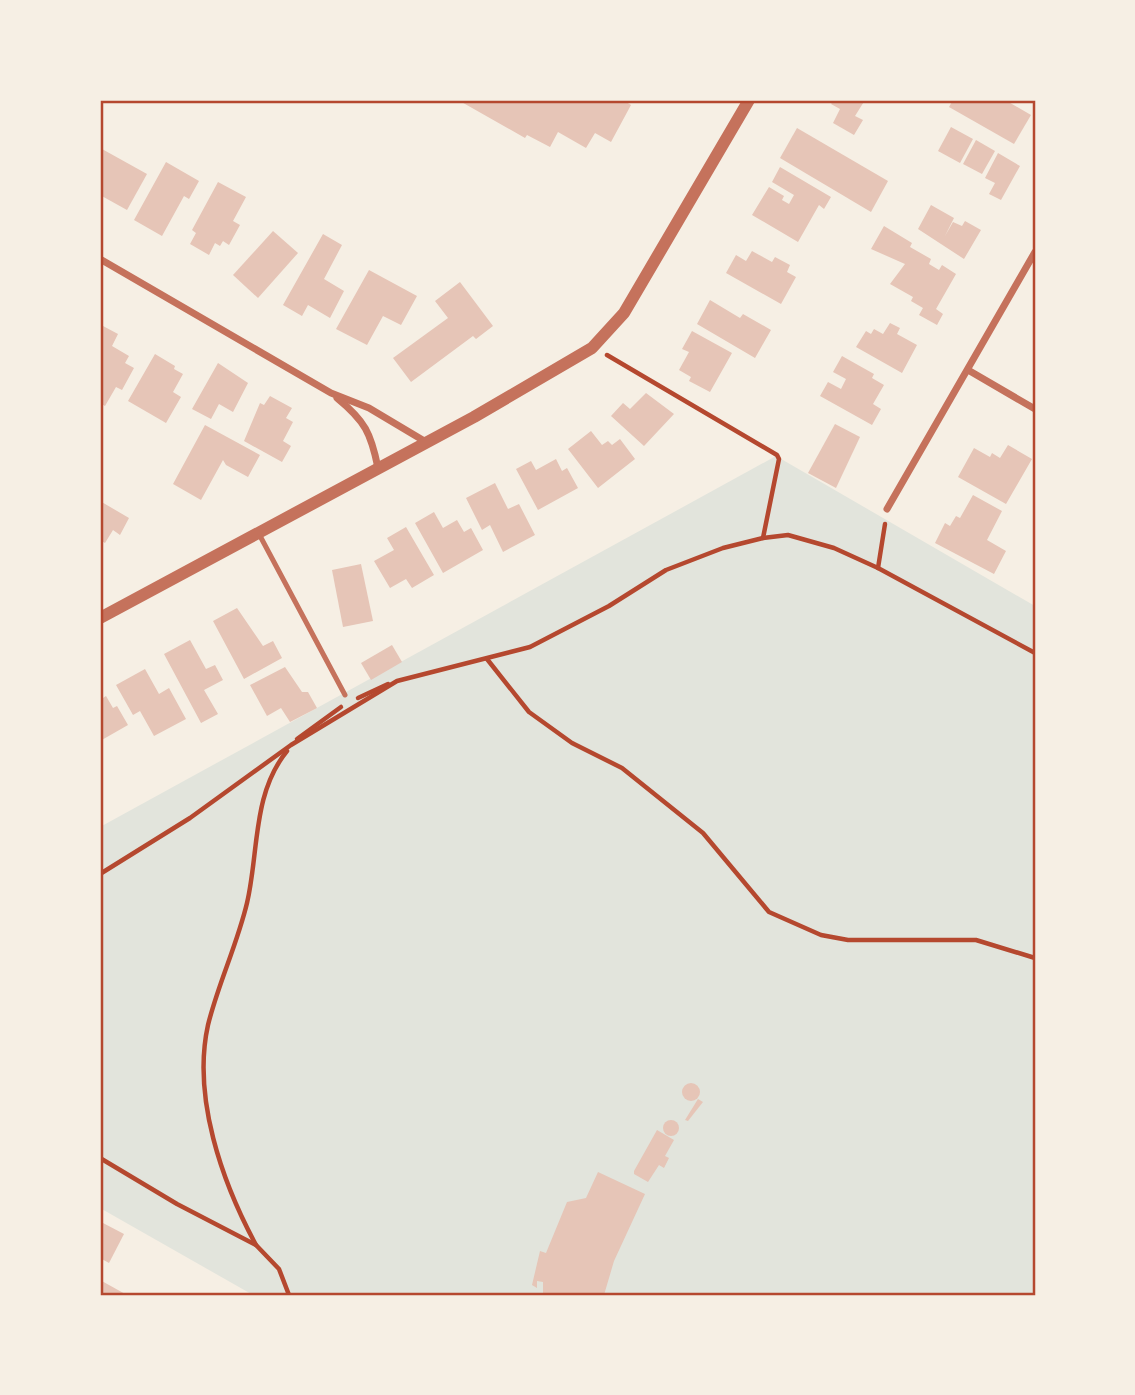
<svg xmlns="http://www.w3.org/2000/svg" width="1135" height="1395" viewBox="0 0 1135 1395" font-family="Helvetica,sans-serif">
<rect width="100%" height="100%" fill="#f6efe4"/>
<polygon fill="#e2e4dc" points="776,456 1035,606 1035,1295 253,1295 100,1208 100,827"/>
<g fill="#e6c5b7">
<polygon points="458,100 623,100 631,105 611,142 595,133 586,148 558,132 550,147 527,135 525,138"/>
<polygon points="834,100 865,100 855,116 863,120 854,135 833,123 840,109 831,104"/>
<polygon points="953,100 1005,100 1031,115 1014,144 949,107"/>
<polygon points="951,127 973,139 960,163 938,151"/>
<polygon points="797,128 888,181 871,212 780,158"/>
<polygon points="976,140 995,151 982,174 963,164"/>
<polygon points="102,149 147,174 127,210 100,195"/>
<polygon points="998,153 1020,166 1001,200 989,194 995,183 985,178"/>
<polygon points="166,162 199,181 189,199 184,196 162,236 134,220"/>
<polygon points="780,167 831,197 824,209 819,205 798,242 752,215 769,187 784,196 782,200 789,204 794,195 772,182"/>
<polygon points="218,182 246,197 233,221 240,225 229,245 223,241 220,246 215,243 209,255 190,244 196,233 192,230"/>
<polygon points="931,205 954,218 945,236 953,222 962,226 965,221 981,230 964,259 918,229"/>
<polygon points="884,226 912,243 910,247 931,259 929,264 939,270 942,265 956,274 936,309 943,314 937,325 919,315 923,308 911,301 913,297 890,284 905,264 871,249"/>
<polygon points="273,231 298,253 258,298 233,275"/>
<polygon points="323,234 342,245 324,279 344,291 330,318 308,305 302,316 283,305"/>
<polygon points="752,251 772,262 775,257 790,265 787,272 796,277 781,304 726,273 736,255 746,261"/>
<polygon points="369,270 417,296 401,325 383,316 367,345 336,329"/>
<polygon points="460,282 493,326 476,339 473,336 411,382 393,358 448,318 435,301"/>
<polygon points="710,300 740,318 743,314 771,330 755,358 697,324"/>
<polygon points="890,323 900,328 897,334 917,345 902,373 856,347 866,331 871,334 874,329 883,334"/>
<polygon points="103,326 118,334 112,346 129,356 125,363 134,368 122,390 116,387 105,406 100,403 100,332"/>
<polygon points="692,331 732,353 710,392 689,381 691,377 679,370 689,352 682,349"/>
<polygon points="155,354 175,366 174,369 183,374 173,392 181,397 166,423 128,401"/>
<polygon points="842,356 874,374 872,378 884,385 873,404 881,409 872,425 820,396 828,382 841,389 846,379 833,372"/>
<polygon points="218,363 248,383 233,412 219,404 211,419 192,409"/>
<polygon points="646,393 674,414 644,446 611,416 623,403 630,409"/>
<polygon points="270,396 292,408 286,418 293,422 283,441 291,446 282,462 244,441 260,403 264,405"/>
<polygon points="835,424 860,437 836,488 808,473"/>
<polygon points="205,425 260,455 248,477 226,465 223,460 201,500 173,484"/>
<polygon points="591,431 602,445 608,441 612,445 620,439 635,459 598,488 568,449"/>
<polygon points="1008,445 1032,459 1006,504 958,477 974,448 990,457 992,453 1000,458"/>
<polygon points="556,459 562,471 567,468 578,488 538,510 516,469 531,461 536,470"/>
<polygon points="495,483 508,509 519,504 535,535 503,552 490,525 482,530 466,498"/>
<polygon points="973,495 1002,511 987,540 1006,551 994,574 935,543 945,523 950,526 956,516 960,518"/>
<polygon points="100,501 129,518 120,535 113,530 105,543 100,540"/>
<polygon points="434,512 443,528 457,520 464,532 471,528 483,550 443,573 415,523"/>
<polygon points="406,527 434,575 412,588 406,579 390,588 374,561 394,550 387,538"/>
<polygon points="361,564 373,621 343,627 332,570"/>
<polygon points="237,608 263,646 273,641 282,658 244,679 213,621"/>
<polygon points="190,640 206,669 215,665 223,680 204,690 218,714 201,723 164,654"/>
<polygon points="392,645 402,662 371,680 361,663"/>
<polygon points="285,667 302,692 308,692 317,708 290,722 281,708 267,716 250,685"/>
<polygon points="145,669 159,694 169,688 186,719 154,736 140,711 133,715 116,685"/>
<polygon points="106,696 113,708 117,706 128,725 100,741 100,700"/>
<circle cx="691" cy="1092" r="9"/>
<polygon points="698,1099 703,1102 688,1121 685,1120"/>
<circle cx="671" cy="1128" r="8"/>
<polygon points="657,1130 674,1140 665,1156 669,1158 664,1168 659,1165 648,1182 634,1174 634,1171"/>
<polygon points="598,1172 645,1194 614,1261 604,1295 543,1295 543,1282 537,1281 537,1288 532,1285 540,1251 546,1253 567,1202 586,1198"/>
<polygon points="103,1223 124,1234 109,1263 100,1258 100,1230"/>
<polygon points="100,1280 127,1295 100,1295"/>
</g>
<g fill="none" stroke-linecap="round" stroke-linejoin="round">
<g stroke="#b5482f" stroke-width="4.5">
<polyline points="607,355 777,455 779,459 763,538"/>
<polyline points="878,568 885,524"/>
<polyline points="487,659 529,712 572,743 622,768 703,833 769,912 821,935 848,940 976,940 1035,958"/>
<polyline points="358,698 388,684"/>
<polyline points="297,739 341,707"/>
<polyline points="100,874 190,818 291,745 397,681 530,647 609,606 666,570 723,548 763,538 788,535 834,548 878,568 1035,653"/>
<polyline points="100,1158 177,1204 256,1245 279,1269 289,1295"/>
<path d="M 256,1245 C 222,1182 192,1097 208,1025 C 218,984 237,945 247,903 C 259,852 252,794 287,751"/>
</g>
<polyline stroke="#c5725c" stroke-width="5" points="259,534 345,695"/>
<g stroke="#c5725c" stroke-width="7">
<polyline points="100,259 331,393 369,408 426,442"/>
<polyline points="968,370 1035,409"/>
<path d="M 337,398 C 365,421 371,433 378,468"/>
<polyline points="887,509 1035,252"/>
</g>
<polyline stroke="#c5725c" stroke-width="12" points="100,618 474,417 592,348 624,313 749,100"/>
</g>
<rect width="1135" height="1395" fill="none" stroke="#f6efe4" stroke-width="203"/>
<rect x="102" y="102" width="932" height="1192" fill="none" stroke="#b5482f" stroke-width="2.5"/>
</svg>
